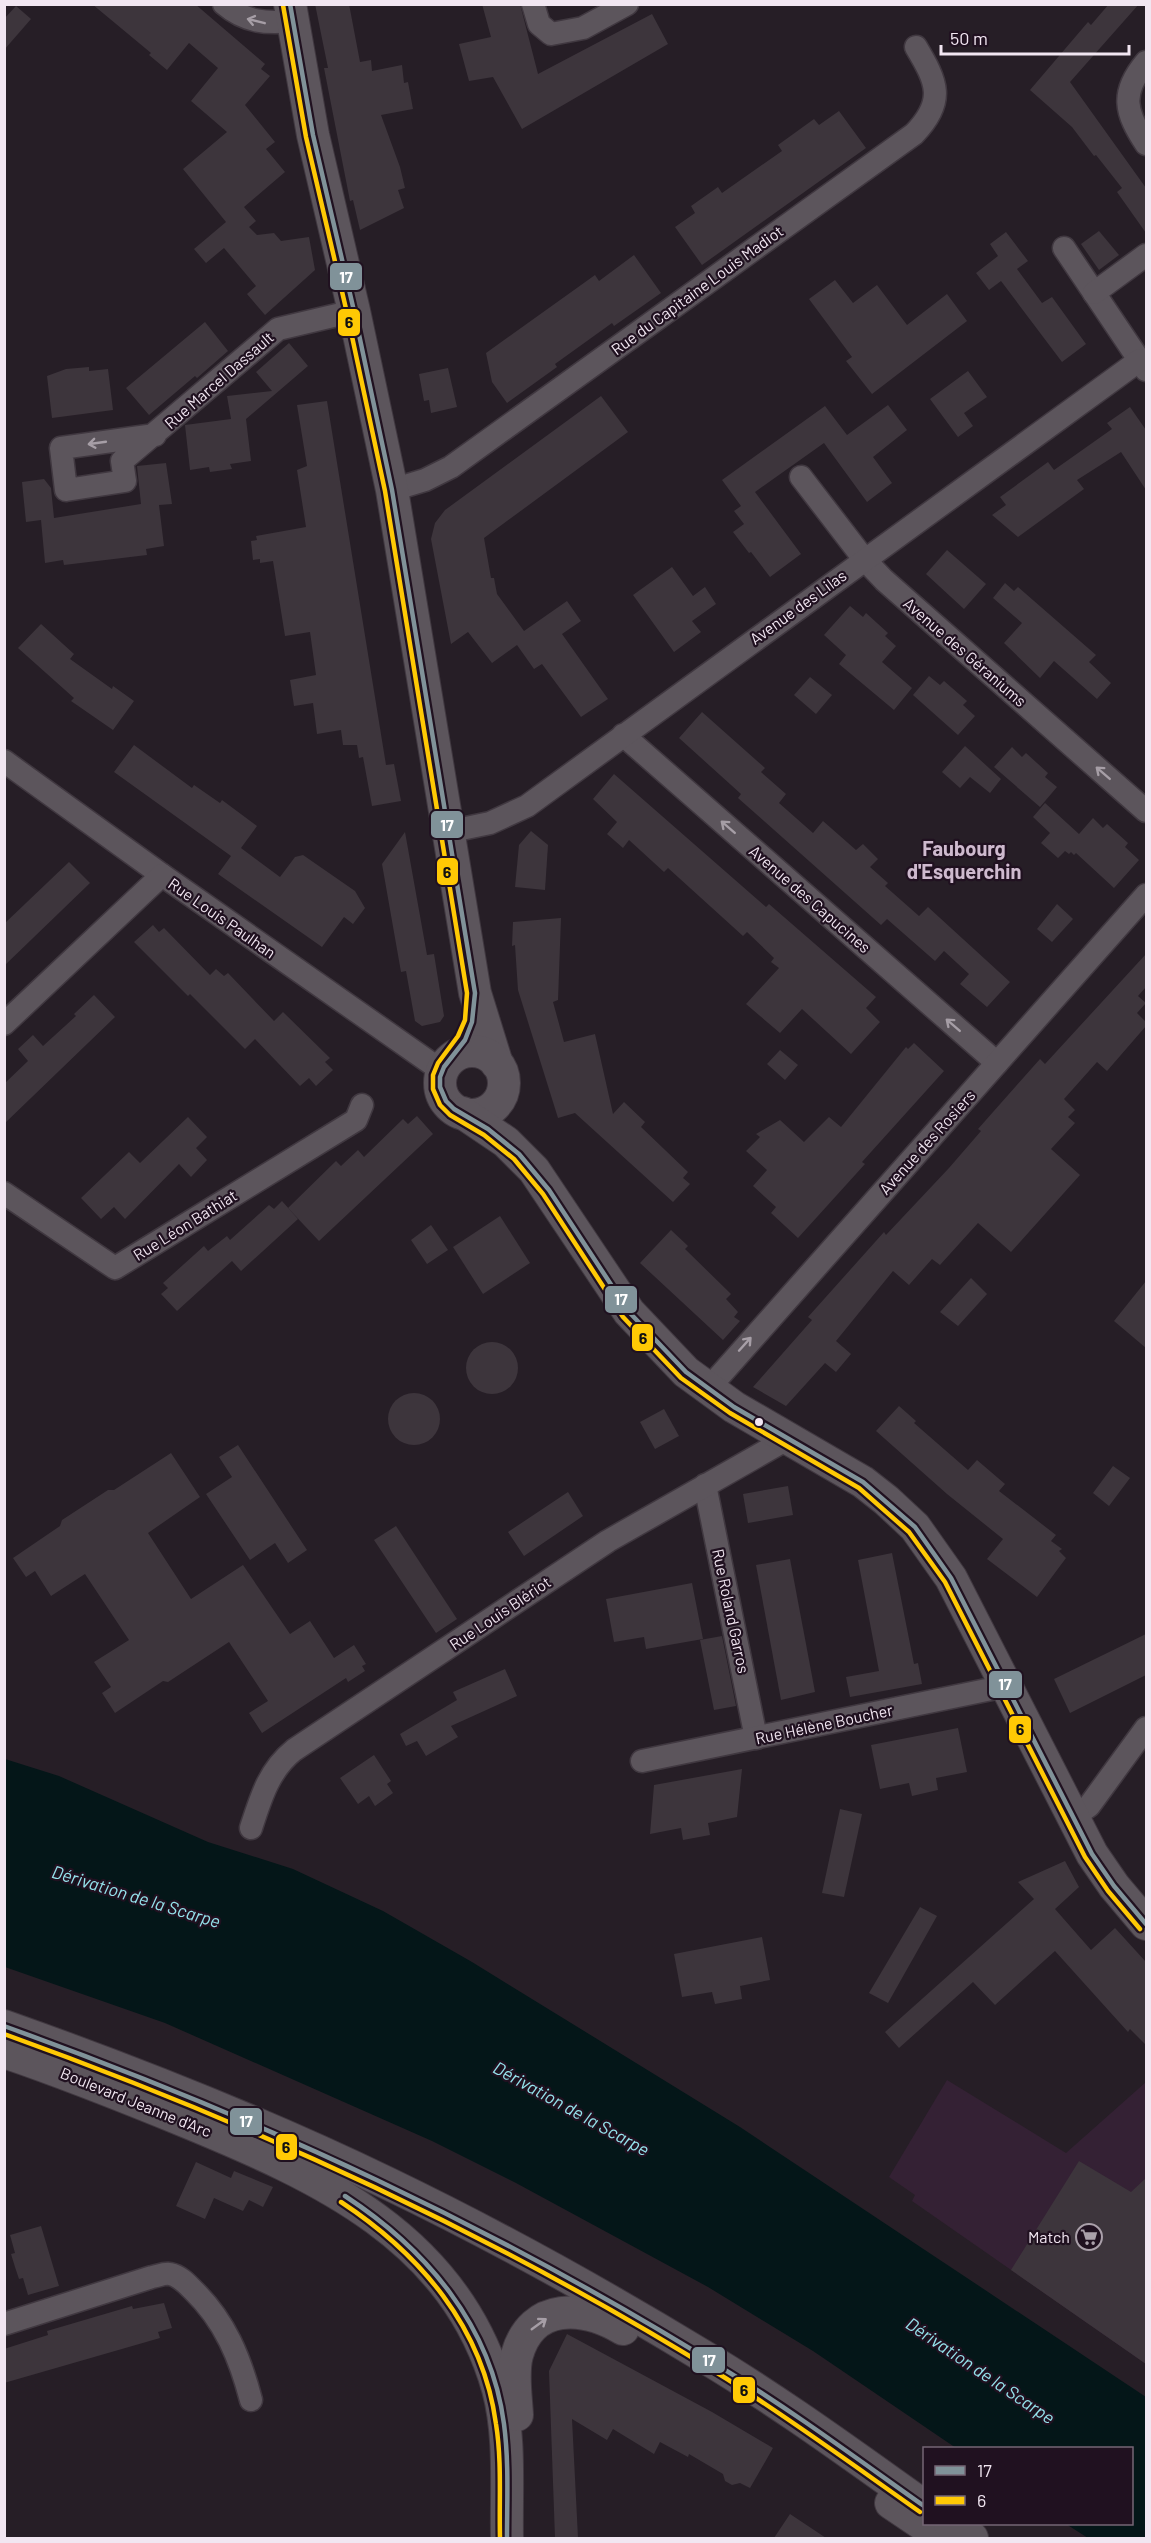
<svg xmlns="http://www.w3.org/2000/svg" width="1151" height="2543" viewBox="0 0 1151 2543" font-family="Barlow,sans-serif">
<rect width="100%" height="100%" fill="#261e26"/>
<polygon fill="#342134" points="947,2080 1066,2153 1146,2082 1146,2364 912,2201 915,2195 889,2177"/>
<polygon fill="#041618" points="5,1759 59,1776 208,1842 293,1869 383,1911 472,1962 740,2127 1146,2397 1146,2538 1088,2538 1066,2524 1132,2524 1132,2448 956,2448 813,2351 708,2287 516,2183 432,2141 165,2023 5,1967"/>
<g fill="#3d353c">
<polygon points="92,4 195,4 265,64 261,69 270,76 245,105 275,142 266,149 285,172 244,207 256,221 249,227 257,235 274,233 281,241 309,237 315,270 265,315 247,294 256,286 224,248 206,263 194,249 226,222 183,169 227,132 191,101 218,68 189,43 167,70 149,55 151,53"/>
<polygon points="315,4 349,4 360,62 371,60 372,71 402,65 404,83 408,82 413,109 381,115 400,167 405,188 398,190 404,208 360,230 353,200 350,201 324,68 328,68"/>
<polygon points="482,4 520,4 538,74 652,14 668,44 522,129 493,77 469,81 459,44 491,37"/>
<polygon points="1109,4 1139,4 1070,82 1146,188 1146,233 1117,192 1122,188 1096,155 1094,156 1072,127 1030,90 1088,22 1091,25"/>
<polygon points="16,6 31,19 4,50 4,19"/>
<polygon points="839,111 866,148 702,265 675,227 695,213 691,206 718,187 722,193 782,151 778,145 814,119 819,125"/>
<polygon points="1099,231 1119,255 1099,270 1081,244"/>
<polygon points="1006,232 1028,261 1017,269 1042,303 1052,297 1086,344 1062,362 1001,281 989,290 976,273 998,256 990,244"/>
<polygon points="634,255 661,293 614,326 612,323 555,364 557,367 507,403 492,382 486,353 595,275 599,281"/>
<polygon points="835,280 853,303 877,285 907,325 947,294 967,321 872,394 846,361 852,357 809,299"/>
<polygon points="205,322 228,351 197,378 195,376 149,415 126,388"/>
<polygon points="289,343 308,366 246,419 251,461 230,464 232,469 210,472 209,467 190,470 185,425 231,419 227,396 272,391 256,372"/>
<polygon points="89,367 89,371 108,369 113,410 52,418 47,376 66,369"/>
<polygon points="448,368 457,407 431,413 429,400 424,401 419,374"/>
<polygon points="968,371 987,397 964,413 973,426 958,437 930,399"/>
<polygon points="601,396 628,432 484,538 491,578 494,578 497,594 524,631 567,601 581,621 562,634 608,699 581,717 542,664 534,669 517,645 492,663 468,632 451,644 431,539 435,523 445,510"/>
<polygon points="327,401 386,765 394,764 401,801 372,806 363,757 359,758 357,745 343,745 341,730 317,734 313,703 294,706 290,680 316,675 310,632 285,636 273,561 260,563 260,559 253,560 251,541 257,540 256,536 306,527 297,470 307,466 297,405"/>
<polygon points="888,405 907,430 873,457 892,483 867,502 824,443 755,492 801,554 770,577 751,552 749,553 733,532 744,524 734,511 741,506 722,480 825,406 847,435"/>
<polygon points="1130,407 1146,430 1146,490 1121,452 1077,480 1084,489 1018,537 992,515 1006,505 1000,497 1048,462 1054,470 1112,429 1107,423"/>
<polygon points="166,463 172,504 159,505 164,546 146,549 147,555 64,565 63,560 45,563 41,520 26,522 22,482 44,479 51,488 54,518 141,504 137,466"/>
<polygon points="947,550 986,584 964,609 926,574"/>
<polygon points="672,567 693,596 705,587 716,604 692,621 701,632 674,652 633,595"/>
<polygon points="1005,583 1014,591 1018,587 1096,655 1089,662 1111,683 1097,699 1054,661 1040,678 1004,643 1022,623 993,598"/>
<polygon points="850,606 863,617 866,613 888,633 885,636 896,646 882,662 912,688 894,710 839,664 846,655 824,635"/>
<polygon points="41,624 74,654 70,659 112,689 113,686 134,701 113,730 71,701 74,698 18,648"/>
<polygon points="929,676 940,685 944,681 967,701 963,705 975,716 958,735 913,695"/>
<polygon points="810,677 832,695 816,714 794,695"/>
<polygon points="702,712 765,768 761,772 786,794 779,803 813,833 823,821 856,850 863,844 878,859 870,867 888,883 885,886 919,916 928,907 1010,982 987,1007 960,984 969,974 944,951 935,961 887,919 881,925 738,798 741,794 679,738"/>
<polygon points="134,745 192,788 194,785 220,803 222,800 257,826 241,848 280,877 295,857 303,855 355,891 365,908 353,924 344,917 322,947 218,874 231,856 114,772"/>
<polygon points="965,746 1001,779 990,793 970,777 960,788 942,772"/>
<polygon points="1012,747 1022,757 1026,753 1048,773 1045,777 1057,787 1040,807 994,767"/>
<polygon points="614,774 766,907 769,904 876,997 866,1008 880,1022 851,1054 802,1009 780,1033 746,1004 779,968 771,962 774,958 747,932 743,936 668,868 664,872 629,840 623,848 607,834 617,822 593,799"/>
<polygon points="1045,803 1079,834 1093,818 1103,828 1107,824 1128,843 1125,847 1139,860 1114,888 1076,853 1074,855 1071,852 1069,854 1065,851 1058,858 1041,843 1050,833 1033,817"/>
<polygon points="531,831 548,845 545,890 515,887 519,845"/>
<polygon points="405,832 427,955 434,954 444,1016 440,1022 422,1026 415,1021 406,971 401,972 382,864"/>
<polygon points="69,862 90,883 4,966 4,924"/>
<polygon points="1057,904 1073,919 1052,942 1037,929"/>
<polygon points="561,918 558,1000 553,1002 564,1042 595,1034 613,1114 624,1102 645,1122 641,1127 688,1172 683,1178 690,1184 673,1202 575,1113 558,1118 518,990 515,945 512,946 513,922"/>
<polygon points="153,925 159,932 164,928 210,975 216,969 224,976 228,973 274,1021 283,1012 330,1058 325,1062 333,1070 316,1086 309,1078 300,1086 255,1039 245,1049 190,994 188,996 134,942"/>
<polygon points="1146,954 1146,987 1138,996 1146,1003 1137,1013 1146,1022 1146,1026 1107,1071 1097,1062 1064,1099 1075,1110 1068,1117 1075,1123 1051,1149 1080,1175 1011,1252 978,1223 940,1265 932,1259 909,1285 893,1271 836,1341 851,1354 836,1372 825,1363 786,1406 753,1387 812,1320 808,1317 884,1232 886,1235 949,1168 981,1131 978,1129 1040,1059 1045,1064"/>
<polygon points="94,995 115,1017 4,1124 4,1084 28,1061 18,1049 33,1035 43,1046 76,1016 74,1014"/>
<polygon points="914,1043 944,1071 862,1162 865,1164 798,1238 771,1213 776,1207 753,1186 767,1170 746,1151 760,1137 756,1134 780,1120 804,1142 829,1117 841,1127 906,1047 908,1049"/>
<polygon points="780,1050 798,1065 785,1080 767,1064"/>
<polygon points="417,1116 433,1134 319,1241 288,1208 336,1161 341,1166 358,1150 364,1157 403,1119 408,1124"/>
<polygon points="188,1117 207,1137 196,1148 207,1160 191,1177 179,1164 125,1219 114,1207 101,1219 81,1198 129,1152 140,1163"/>
<polygon points="282,1201 298,1219 241,1271 232,1261 177,1311 161,1294 168,1288 163,1283 204,1246 208,1251 227,1236 230,1240 269,1205 274,1209"/>
<polygon points="500,1216 530,1263 483,1294 453,1247"/>
<polygon points="431,1225 448,1250 427,1264 411,1240"/>
<polygon points="671,1230 688,1246 685,1249 731,1294 726,1299 738,1312 734,1317 740,1321 723,1340 640,1263"/>
<polygon points="971,1278 987,1294 958,1326 940,1312"/>
<polygon points="1146,1281 1146,1348 1114,1321"/>
<circle cx="492" cy="1368" r="26"/>
<circle cx="414" cy="1419" r="26"/>
<polygon points="899,1406 916,1421 914,1423 968,1470 977,1460 1005,1484 999,1491 1056,1535 1051,1541 1062,1549 1059,1551 1066,1558 1037,1597 987,1559 1003,1539 947,1494 876,1431"/>
<polygon points="664,1409 679,1436 655,1449 640,1422"/>
<polygon points="238,1445 307,1550 288,1563 275,1543 250,1560 206,1494 232,1477 219,1457"/>
<polygon points="171,1453 200,1497 148,1533 191,1599 243,1565 290,1634 310,1621 334,1658 354,1645 366,1664 362,1666 365,1671 348,1682 346,1678 262,1733 249,1713 268,1701 229,1642 168,1682 163,1681 115,1713 102,1693 111,1687 94,1662 129,1640 85,1574 51,1596 35,1571 26,1577 13,1558 60,1526 62,1520 108,1490 114,1490"/>
<polygon points="1113,1466 1130,1478 1109,1506 1093,1493"/>
<polygon points="788,1486 793,1515 748,1523 743,1494"/>
<polygon points="568,1492 583,1516 524,1556 508,1532"/>
<polygon points="396,1526 457,1619 436,1633 374,1540"/>
<polygon points="892,1553 914,1664 918,1663 922,1684 850,1697 846,1677 879,1671 858,1560"/>
<polygon points="790,1559 815,1692 781,1700 756,1565"/>
<polygon points="692,1583 703,1639 646,1649 644,1637 614,1642 606,1599"/>
<polygon points="1146,1634 1146,1675 1070,1713 1054,1679"/>
<polygon points="722,1636 736,1706 714,1710 700,1640"/>
<polygon points="505,1669 517,1696 451,1726 458,1737 426,1756 417,1741 406,1746 400,1734 457,1700 453,1692"/>
<polygon points="958,1728 967,1772 936,1778 938,1790 912,1796 909,1783 880,1789 871,1745"/>
<polygon points="374,1755 391,1781 387,1784 393,1793 375,1806 369,1796 358,1804 340,1778"/>
<polygon points="742,1769 737,1817 708,1823 710,1835 683,1840 681,1828 650,1834 654,1785"/>
<polygon points="840,1809 862,1814 844,1897 822,1893"/>
<polygon points="1065,1861 1079,1887 1055,1909 1091,1950 1115,1928 1146,1962 1146,2045 1130,2029 1128,2032 1055,1951 995,2005 973,1982 899,2048 885,2032 1034,1899 1018,1882"/>
<polygon points="920,1907 937,1916 888,2003 869,1993"/>
<polygon points="762,1937 770,1980 740,1986 742,1999 715,2004 712,1992 682,1997 674,1954"/>
<polygon points="1079,2161 1131,2192 1146,2178 1146,2364 1011,2270"/>
<polygon points="196,2162 231,2178 234,2171 273,2187 263,2207 249,2200 243,2211 214,2198 205,2219 176,2206"/>
<polygon points="41,2226 59,2286 28,2295 23,2278 19,2279 15,2267 11,2254 15,2253 10,2235"/>
<polygon points="164,2303 172,2328 158,2332 160,2338 4,2383 4,2349 48,2335 47,2331 132,2306 133,2309"/>
<polygon points="567,2334 712,2412 773,2448 750,2488 740,2483 732,2485 725,2481 723,2474 689,2454 688,2457 660,2442 654,2454 613,2429 607,2440 572,2419 578,2538 555,2538 549,2371"/>
<polygon points="790,2514 826,2538 774,2538"/>
</g>
<g fill="none" stroke-linecap="round" stroke-linejoin="round">
<defs>
<g id="minor">
<path d="M 224,4 C 245,22 266,24 292,21"/>
<polyline points="533,4 539,24 551,34 583,28 627,4"/>
<path d="M 1146,62 C 1120,93 1125,112 1146,144"/>
<polyline points="1064,248 1146,370"/>
<polyline points="1094,293 1146,255"/>
<polyline points="155,435 61,448 66,490 125,481 122,461 278,329 354,311"/>
<polyline points="801,477 864,559 884,580 1146,811"/>
<path d="M 392,490 L 425,480 L 451,467 L 914,134 C 946,101 937,82 916,47"/>
<polyline points="623,735 997,1063"/>
<polyline points="4,761 162,875 442,1071"/>
<polyline points="447,832 490,823 527,806 1140,360"/>
<polyline points="4,1024 162,875"/>
<polyline points="4,1193 115,1268 356,1120 362,1105"/>
<polyline points="708,1389 1146,895"/>
<polyline points="705,1485 756,1738"/>
<polyline points="642,1761 1006,1686"/>
<polyline points="1072,1818 1089,1806 1146,1728"/>
<path d="M 251,1828 C 261,1797 269,1770 294,1750 L 608,1541 L 789,1438"/>
<path d="M 4,2324 L 152,2277 C 158,2276 164,2273 170,2274 C 180,2276 187,2284 193,2290 C 225,2321 240,2358 251,2400"/>
</g>
<g id="secondary">
<polyline points="290,4 313,135 354,311 392,490 475,993 497,1064"/>
<circle cx="472" cy="1083" r="32"/>
<polyline points="463,1113 506,1142 534,1170 629,1312 686,1372 734,1407 863,1482 886,1500 915,1527 951,1578 1092,1854 1114,1886 1146,1924"/>
<path d="M 4,2026 C 134,2072 263,2123 387,2183 C 495,2235 601,2294 703,2356 C 780,2402 852,2455 924,2506"/>
<path d="M 4,2052 C 66,2073 126,2097 187,2122 C 320,2177 455,2237 498,2389 C 511,2437 506,2490 507,2538"/>
<path d="M 517,2415 C 516,2396 512,2373 517,2355 C 532,2301 584,2306 623,2329"/>
<polyline points="891,2503 943,2538"/>
<polyline points="950,2524 972,2538"/>
</g>
</defs>
<use href="#minor" stroke="#403840" stroke-width="25"/>
<use href="#secondary" stroke="#403840" stroke-width="34"/>
<use href="#minor" stroke="#5c555c" stroke-width="22"/>
<use href="#secondary" stroke="#5c555c" stroke-width="32"/>
<defs>
<g id="bus-1">
<polyline points="290,4 313,135 354,311 392,490 475,993 472,1022 465,1040 444,1067 440,1077 440,1087 446,1101 454,1109 488,1129 519,1154 549,1190 629,1312 686,1372 734,1407 863,1482 915,1527 951,1578 1092,1854 1114,1886 1146,1924"/>
<path d="M 4,2026 C 262,2119 498,2228 730,2373 C 797,2414 860,2461 924,2506"/>
<path d="M 345,2196 C 426,2249 491,2325 504,2424 C 509,2462 507,2500 507,2538"/>
</g>
<g id="bus-2">
<polyline points="283,5 306,137 347,313 385,491 467,993 465,1020 458,1036 438,1063 433,1075 433,1089 440,1105 450,1115 484,1135 514,1159 543,1194 623,1317 681,1378 730,1413 859,1488 909,1532 945,1582 1085,1857 1108,1891 1140,1929"/>
<path d="M 4,2034 C 259,2126 497,2236 727,2379 C 793,2421 856,2467 920,2512"/>
<path d="M 341,2202 C 420,2254 483,2327 496,2424 C 502,2461 499,2500 500,2538"/>
</g>
</defs>
<use href="#bus-1" stroke="#201120" stroke-width="9"/>
<use href="#bus-2" stroke="#201120" stroke-width="9"/>
<use href="#bus-1" stroke="#809299" stroke-width="4.5"/>
<use href="#bus-2" stroke="#ffc904" stroke-width="4.5"/>
</g>
<defs><path id="oneway-shaft" d="M-6 0H5M1.5-3L5.5 0L1.5 3" fill="none" stroke-width="1.6" stroke-linecap="round" stroke-linejoin="round" transform="scale(1.5)"/></defs>
<g stroke="#a69ea6">
<use href="#oneway-shaft" transform="translate(256 21) rotate(-166)"/>
<use href="#oneway-shaft" transform="translate(97 443) rotate(172)"/>
<use href="#oneway-shaft" transform="translate(1103 773) rotate(-139)"/>
<use href="#oneway-shaft" transform="translate(728 827) rotate(-139)"/>
<use href="#oneway-shaft" transform="translate(953 1025) rotate(-139)"/>
<use href="#oneway-shaft" transform="translate(745 1344) rotate(-48)"/>
<use href="#oneway-shaft" transform="translate(539 2324) rotate(-36)"/>
</g>
<defs>
<symbol id="supermarket-ring" viewBox="-11 -11 22 22"><circle r="9.5" fill="#201120" stroke="#aaa0aa" stroke-width="1.5"/><path d="M-6-5.5h2.5l.6 2H6L4.5 2H-2.5L-4.4-4H-6ZM-1.5 3.2a1.3 1.3 0 1 0 .1 0ZM3 3.2a1.3 1.3 0 1 0 .1 0Z" fill="#aaa0aa"/></symbol>
</defs>
<g fill-rule="evenodd">
<use href="#supermarket-ring" x="1074" y="2222" width="30" height="30"/>
</g>
<circle fill="#f1e6f1" stroke="#201120" stroke-width="2" cx="759" cy="1422" r="5"/>
<g text-anchor="middle" stroke-width="4.5" stroke-linejoin="round" paint-order="stroke">
<g font-size="16" fill="#f1e6f1" stroke="#201120">
<text transform="translate(697 290) rotate(-36)" y="6">Rue du Capitaine Louis Madiot</text>
<text transform="translate(219 380) rotate(-41)" y="6">Rue Marcel Dassault</text>
<text transform="translate(798 607) rotate(-36)" y="6">Avenue des Lilas</text>
<text transform="translate(965 652) rotate(41)" y="6">Avenue des Géraniums</text>
<text transform="translate(810 899) rotate(41)" y="6">Avenue des Capucines</text>
<text transform="translate(222 918) rotate(35)" y="6">Rue Louis Paulhan</text>
<text transform="translate(927 1142) rotate(-48)" y="6">Avenue des Rosiers</text>
<text transform="translate(185 1225) rotate(-32)" y="6">Rue Léon Bathiat</text>
<text transform="translate(731 1611) rotate(78)" y="6">Rue Roland Garros</text>
<text transform="translate(500 1613) rotate(-34)" y="6">Rue Louis Blériot</text>
<text transform="translate(824 1724) rotate(-12)" y="6">Rue Hélène Boucher</text>
<text transform="translate(136 2102) rotate(22)" y="6">Boulevard Jeanne d'Arc</text>
</g>
<g font-size="16" fill="#f1e6f1" stroke="#201120" text-anchor="end">
<text x="1070" y="2243">Match</text>
</g>
<g font-size="18" font-style="italic" fill="#95e3ec" stroke="#201120">
<text transform="translate(136 1897) rotate(17)" y="6">Dérivation de la Scarpe</text>
<text transform="translate(571 2109) rotate(29)" y="6">Dérivation de la Scarpe</text>
<text transform="translate(980 2371) rotate(34)" y="6">Dérivation de la Scarpe</text>
</g>
<g font-size="20" font-weight="bold" fill="#cebace" stroke="#201120">
<text x="964" y="856">Faubourg<tspan x="964" dy="23">d'Esquerchin</tspan></text>
</g>
</g>
<g stroke="#201120" stroke-width="2">
<rect x="329" y="262" width="34" height="29" rx="6" fill="#809299"/>
<rect x="337" y="308" width="24" height="29" rx="6" fill="#ffc904"/>
<rect x="430" y="810" width="34" height="29" rx="6" fill="#809299"/>
<rect x="436" y="857" width="23" height="29" rx="6" fill="#ffc904"/>
<rect x="604" y="1285" width="34" height="29" rx="6" fill="#809299"/>
<rect x="631" y="1323" width="23" height="29" rx="6" fill="#ffc904"/>
<rect x="988" y="1670" width="35" height="29" rx="6" fill="#809299"/>
<rect x="1008" y="1715" width="24" height="29" rx="6" fill="#ffc904"/>
<rect x="229" y="2107" width="34" height="29" rx="6" fill="#809299"/>
<rect x="275" y="2133" width="23" height="28" rx="6" fill="#ffc904"/>
<rect x="691" y="2346" width="35" height="28" rx="6" fill="#809299"/>
<rect x="732" y="2376" width="24" height="28" rx="6" fill="#ffc904"/>
</g>
<g font-size="16" text-anchor="middle" font-weight="bold" fill="#fff">
<text x="346" y="283">17</text>
<text x="447" y="831">17</text>
<text x="621" y="1305">17</text>
<text x="1005" y="1690">17</text>
<text x="246" y="2127">17</text>
<text x="709" y="2366">17</text>
</g>
<g font-size="16" text-anchor="middle" font-weight="bold" fill="#111">
<text x="349" y="328">6</text>
<text x="447" y="878">6</text>
<text x="643" y="1344">6</text>
<text x="1020" y="1735">6</text>
<text x="286" y="2153">6</text>
<text x="744" y="2396">6</text>
</g>
<rect width="1151" height="2543" fill="none" stroke="#f1e6f1" stroke-width="12"/>
<rect x="923" y="2447" width="210" height="78" fill="#201120" stroke="#746674" stroke-width="1.5"/>
<rect x="935" y="2466" width="30" height="9" fill="#809299" stroke="#746674" stroke-width="1.5"/>
<text x="977" y="2477" font-size="18" fill="#f1e6f1">17</text>
<rect x="935" y="2496" width="30" height="9" fill="#ffc904" stroke="#746674" stroke-width="1.5"/>
<text x="977" y="2507" font-size="18" fill="#f1e6f1">6</text>
<path d="M941 45v9h188v-9" fill="none" stroke="#f1e6f1" stroke-width="3"/>
<text x="950" y="45" font-size="18" fill="#f1e6f1" stroke="#201120" stroke-width="4.5" paint-order="stroke">50 m</text>
</svg>
